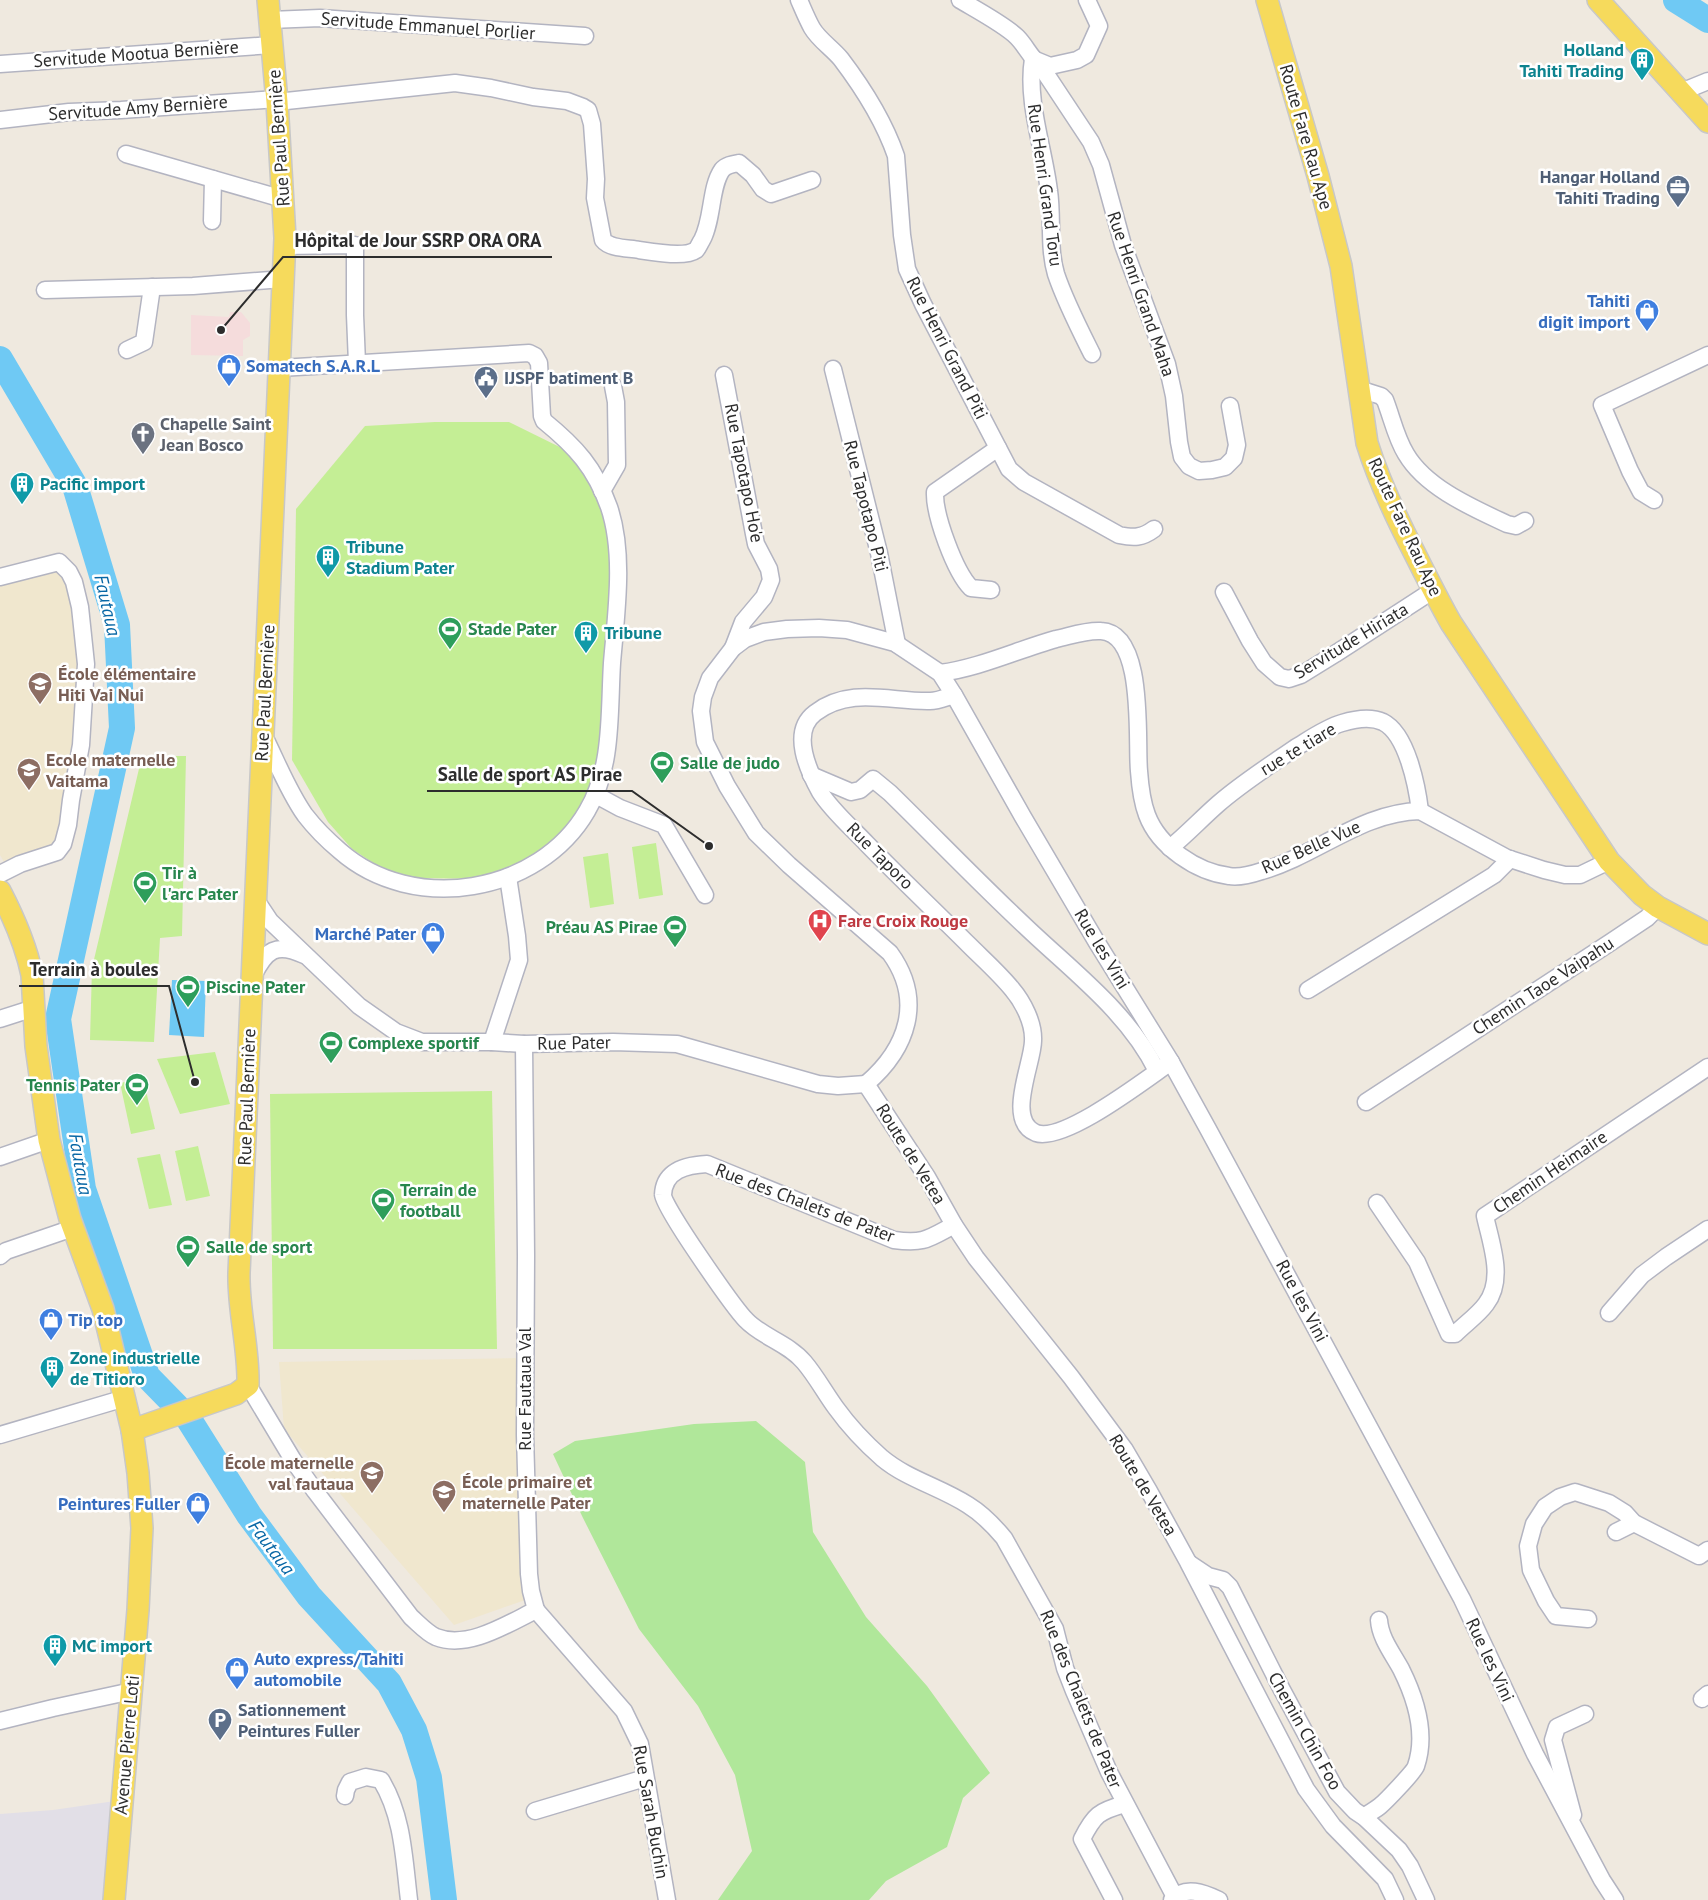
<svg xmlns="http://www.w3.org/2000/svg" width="1708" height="1900" viewBox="0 0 1708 1900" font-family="'PT Sans',sans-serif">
<rect width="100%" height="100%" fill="#efe9df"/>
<polygon fill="#e2dfe7" points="115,1801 105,1900 0,1900 0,1814 53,1810"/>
<g fill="#f0e7ce">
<polygon points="58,566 70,584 79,634 78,743 56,845 46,852 4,862 0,855 0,582"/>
<polygon points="530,1358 531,1598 454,1625 284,1429 279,1362"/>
</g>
<polygon fill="#f5dcdc" points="230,312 241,312 250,323 250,336 243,340 243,356 191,355 191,315 229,317"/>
<polygon fill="#b0e79a" points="756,1421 805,1462 813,1532 866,1617 927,1686 990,1773 963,1798 947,1847 886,1881 869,1900 718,1900 752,1851 735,1775 698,1706 639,1629 583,1518 553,1454 575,1441 694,1424"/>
<g fill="#c4ee95">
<polygon points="435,422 509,422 582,458 604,499 612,540 601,770 593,794 557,844 487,879 417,878 387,872 352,849 328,822 292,760 296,509 365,426"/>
<polygon points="142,756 186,756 182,936 160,938 154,1042 90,1040 92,968"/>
<polygon points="656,843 663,895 639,899 632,847"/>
<polygon points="608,853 614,904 590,908 583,857"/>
<polygon points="215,1052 230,1104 180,1114 157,1059"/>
<polygon points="143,1078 155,1129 131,1134 120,1083"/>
<polygon points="492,1091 497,1349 273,1349 270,1094"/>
<polygon points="198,1146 210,1196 186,1201 175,1151"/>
<polygon points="160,1154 172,1205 149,1209 137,1158"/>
</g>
<polygon fill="#6fc9f4" points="172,980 206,981 204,1037 169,1035"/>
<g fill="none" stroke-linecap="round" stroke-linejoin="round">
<g stroke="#6fc9f4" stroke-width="26">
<polyline points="1676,0 1708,20"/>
<polyline points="0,359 75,486 117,625 122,728 58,1019 83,1189 147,1376 188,1418 249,1515 309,1596 389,1683 414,1730 429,1778 444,1900"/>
</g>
<defs>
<g id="minor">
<path d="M 799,0 C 803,9 807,19 812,28 C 819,40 832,48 841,59 C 863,88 884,121 896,156 L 902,235 L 907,269 L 923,304 L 1009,469 L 1024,482 L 1119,535 C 1134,538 1142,538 1154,529"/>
<path d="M 960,0 C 975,9 1005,25 1017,37 C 1026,46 1030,57 1040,65 L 1091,142 L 1101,165 L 1123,245 L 1167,364 L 1174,396 L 1179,442 L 1182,457 L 1189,466 L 1199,471 L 1212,470 L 1225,467 L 1234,458 L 1237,445 L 1230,406"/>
<polyline points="270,20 320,18 585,36"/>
<path d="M 1033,59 C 1026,101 1044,149 1049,191 C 1053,218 1048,247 1056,274 C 1065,301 1079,328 1092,354"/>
<polyline points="1033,59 1050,66 1077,60 1086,55 1099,26 1087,0"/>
<polyline points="0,64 272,45"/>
<polyline points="1681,92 1708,81"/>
<path d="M 277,102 L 455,83 L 491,88 L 533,97 L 567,101 L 583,107 L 588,110 L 592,124 L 596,179 L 595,198 L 603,240 C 610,249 629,248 639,250 C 652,252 685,258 696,250 C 698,248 700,243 702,240 C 713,220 710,187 722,170 C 726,165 733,164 739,163 L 753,175 L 763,189 L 771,194 L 812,180"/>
<polyline points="0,120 69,112 121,110 277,99"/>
<polyline points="126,154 283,199"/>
<polyline points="212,221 213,179"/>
<polyline points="284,246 355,245 355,315 357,363"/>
<polyline points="45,290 193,286 283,279"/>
<polyline points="127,350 144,342 152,287"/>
<polyline points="833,369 879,553 897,644"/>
<polyline points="724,375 754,534 756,544 769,569 771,580 764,597 743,622 733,648"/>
<path d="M 1359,389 L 1381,396 L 1385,400 C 1392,418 1396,438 1406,454 C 1426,488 1473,508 1507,524 L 1516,526 L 1525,521"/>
<polyline points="602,491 617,465 616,402 613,386"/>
<polyline points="1654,500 1641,492 1630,471 1602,405 1708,355"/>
<polyline points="0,577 59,562 69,572 74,582 80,607 86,664 81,745 71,800 68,825 63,844 57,852 20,864 0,874"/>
<path d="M 991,590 L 971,588 C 955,572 934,515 935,492 L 998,448"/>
<polyline points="1224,592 1250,641 1264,663 1280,677 1289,679 1301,675 1335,654 1432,591"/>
<path d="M 940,673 C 979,668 1017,650 1056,639 C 1070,636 1086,630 1101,631 C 1146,633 1136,741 1139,771 C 1140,785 1142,802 1147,815 C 1159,847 1197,872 1229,876 C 1239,878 1253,874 1262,871 C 1317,855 1362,812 1420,811 L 1507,858 L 1544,870 L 1565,875 L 1580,875 L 1609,861"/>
<path d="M 954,695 C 947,697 938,701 930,701 C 891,702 850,686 815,713 C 790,732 808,770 820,792 C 832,811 851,827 867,844 C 900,878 935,911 969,945 C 983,959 999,973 1012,989 C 1023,1002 1034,1023 1033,1041 C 1033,1063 1005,1121 1036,1133 C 1064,1143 1146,1079 1171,1062"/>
<path d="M 264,736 C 277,762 288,791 305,815 C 315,828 327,840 340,851 C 413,915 539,894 587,811 C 613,768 609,712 612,663 C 616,614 625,554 609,507 C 595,468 576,447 544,421 L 542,416 L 539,363 L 535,356 L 529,353 L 280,368"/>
<path d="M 811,775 L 851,792 L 860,790 L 873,779 L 890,793 C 935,837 979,883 1025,926 C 1072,971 1128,1012 1157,1071"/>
<polyline points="596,795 620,808 664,825 705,895"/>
<path d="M 1170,848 C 1187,834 1202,818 1218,804 C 1242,783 1269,766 1295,748 C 1310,739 1325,728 1342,723 C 1355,719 1370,716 1383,722 C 1407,734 1417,786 1420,811"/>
<polyline points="256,900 270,921 359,1006 396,1032 422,1042 492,1042 524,1044 613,1042 677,1044 818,1084 838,1086 866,1084"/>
<path d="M 253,976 C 266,950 276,942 304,955"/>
<polyline points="1308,990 1494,875 1510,859"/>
<polyline points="0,1019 34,1008"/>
<polyline points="492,1042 519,960 517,936 508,877"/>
<path d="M 866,1084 C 908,1048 924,1000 890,953 L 789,865 L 756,833 L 727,786 L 705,742 L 701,711 L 703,697 L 710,678 L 733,648 L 745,639 L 764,632 L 787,629 L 819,628 L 847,630 L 895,643 L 940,673 L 954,695 L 1023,817 L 1096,941 L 1171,1062 L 1208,1129 L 1462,1599 L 1535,1754 L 1602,1880 L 1615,1900"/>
<polyline points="866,1084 927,1177 954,1225 976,1258 1071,1377 1125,1450 1149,1491 1188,1562 1306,1789 1333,1826 1385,1879 1395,1900"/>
<polyline points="1366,1102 1611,942 1647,918 1658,907"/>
<polyline points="0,1157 49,1140"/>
<path d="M 1377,1203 L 1417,1262 L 1449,1334 L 1455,1334 C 1465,1324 1478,1315 1486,1304 C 1505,1279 1491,1244 1485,1216 L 1708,1067"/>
<path d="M 954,1225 C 928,1239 924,1244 894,1240 L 707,1164 C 687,1165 664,1170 663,1195 C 662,1205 734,1308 746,1320 C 762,1337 788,1343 804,1362 C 816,1376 825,1393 836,1408 C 849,1426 865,1443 882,1458 C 907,1479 940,1487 968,1505 C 981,1513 994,1526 1004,1538 L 1055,1629 L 1065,1668 L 1074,1691 L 1109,1772 L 1175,1897"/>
<polyline points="0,1256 6,1251 73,1228"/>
<polyline points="1609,1313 1642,1275 1666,1257 1708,1229"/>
<path d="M 248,1385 L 293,1460 L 315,1491 L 411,1617 C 419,1624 427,1633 436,1637 C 468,1650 509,1623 536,1610 L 531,1591 L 529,1574 L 525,1435 L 526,1256 L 524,1044"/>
<polyline points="0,1435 125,1398"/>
<polyline points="1616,1532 1634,1523"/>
<polyline points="1190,1564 1208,1576 1223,1580 1230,1587 1281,1688 1337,1792 1355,1811 1364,1817 1399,1850 1410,1866 1426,1900"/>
<polyline points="536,1610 624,1711 640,1744 667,1900"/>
<polyline points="1588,1619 1556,1616 1546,1601 1531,1570 1528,1546 1534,1524 1545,1507 1560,1497 1575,1492 1609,1503 1625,1513 1634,1523 1699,1556 1708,1550"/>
<polyline points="1702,1699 1708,1694"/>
<polyline points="0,1721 53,1708 132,1691"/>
<path d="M 345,1796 L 346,1790 L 350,1782 L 366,1777 L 381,1780 C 403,1816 404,1859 409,1900"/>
<polyline points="535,1811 645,1778"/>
<polyline points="1573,1815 1553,1740 1557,1727 1585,1714"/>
<path d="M 1364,1817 C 1369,1813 1375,1810 1380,1806 C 1386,1801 1414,1772 1416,1766 C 1427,1734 1415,1697 1401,1669 C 1393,1654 1380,1638 1379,1620"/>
<path d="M 1114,1900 L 1082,1839 C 1094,1815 1099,1811 1125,1804"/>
<path d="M 1172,1900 C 1185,1885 1204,1893 1219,1900"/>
</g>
<g id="major">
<path d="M 1267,0 L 1318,176 L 1341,266 L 1367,443 C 1379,482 1396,517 1414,552 C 1426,576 1438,600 1451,623 L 1609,861 L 1642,895 L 1658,907 L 1708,934"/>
<polyline points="1598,0 1708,122"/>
<path d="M 0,891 C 14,918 26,945 32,975 L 36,1046 L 49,1140 L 70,1219 L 103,1309 L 132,1430 L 138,1473 L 142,1528 L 138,1610 L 114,1900"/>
<path d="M 132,1430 L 236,1394 L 248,1385 C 249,1347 238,1311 239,1273 L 285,238 L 277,102 L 268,0"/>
</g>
</defs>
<use href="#minor" stroke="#b3b4c1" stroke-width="19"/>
<use href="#major" stroke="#c8c8c8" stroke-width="24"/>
<use href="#minor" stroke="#fff" stroke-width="16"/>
<use href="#major" stroke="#f6da5c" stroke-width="21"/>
</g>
<defs>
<symbol id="building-pin" viewBox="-11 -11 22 30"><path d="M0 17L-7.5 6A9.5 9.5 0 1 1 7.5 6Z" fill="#0f9aa8" stroke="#fff"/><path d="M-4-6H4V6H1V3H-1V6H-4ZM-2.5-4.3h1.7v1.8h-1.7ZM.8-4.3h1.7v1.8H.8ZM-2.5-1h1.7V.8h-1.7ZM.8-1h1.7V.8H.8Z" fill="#fff"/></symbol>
<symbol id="office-pin" viewBox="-11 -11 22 30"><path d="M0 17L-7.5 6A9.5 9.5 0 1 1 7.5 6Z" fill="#5c6f8a" stroke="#fff"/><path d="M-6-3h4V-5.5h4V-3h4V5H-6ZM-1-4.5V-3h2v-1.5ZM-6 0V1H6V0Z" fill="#fff"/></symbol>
<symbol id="shop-pin" viewBox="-11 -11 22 30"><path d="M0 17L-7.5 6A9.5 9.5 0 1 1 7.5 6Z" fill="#3f7fe0" stroke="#fff"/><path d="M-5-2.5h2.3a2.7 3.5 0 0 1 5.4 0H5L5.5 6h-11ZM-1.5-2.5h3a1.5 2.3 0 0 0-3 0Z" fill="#fff"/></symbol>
<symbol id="civic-pin" viewBox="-11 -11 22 30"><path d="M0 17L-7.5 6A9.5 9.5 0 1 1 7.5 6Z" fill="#5c6f8a" stroke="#fff"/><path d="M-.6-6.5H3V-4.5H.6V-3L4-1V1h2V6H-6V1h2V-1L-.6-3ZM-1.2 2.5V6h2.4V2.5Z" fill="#fff"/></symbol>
<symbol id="church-pin" viewBox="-11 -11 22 30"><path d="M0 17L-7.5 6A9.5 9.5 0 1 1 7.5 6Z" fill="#6b7280" stroke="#fff"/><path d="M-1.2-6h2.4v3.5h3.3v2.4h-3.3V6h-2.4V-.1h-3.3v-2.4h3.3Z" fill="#fff"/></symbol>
<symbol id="stadium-pin" viewBox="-11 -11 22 30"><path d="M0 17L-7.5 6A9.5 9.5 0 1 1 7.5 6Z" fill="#2e9e5b" stroke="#fff"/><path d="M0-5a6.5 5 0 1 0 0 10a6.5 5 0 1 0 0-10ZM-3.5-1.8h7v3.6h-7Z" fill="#fff"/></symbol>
<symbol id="school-pin" viewBox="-11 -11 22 30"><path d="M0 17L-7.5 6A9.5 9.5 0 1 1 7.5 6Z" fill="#8d6e63" stroke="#fff"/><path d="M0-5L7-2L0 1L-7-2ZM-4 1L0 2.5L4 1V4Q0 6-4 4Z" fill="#fff"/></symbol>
<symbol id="hospital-pin" viewBox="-11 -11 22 30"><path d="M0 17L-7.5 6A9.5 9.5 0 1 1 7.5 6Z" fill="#e0444e" stroke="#fff"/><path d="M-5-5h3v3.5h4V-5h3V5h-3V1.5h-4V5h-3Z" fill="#fff"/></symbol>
<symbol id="parking-pin" viewBox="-11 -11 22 30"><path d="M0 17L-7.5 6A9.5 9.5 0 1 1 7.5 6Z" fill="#5c6f8a" stroke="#fff"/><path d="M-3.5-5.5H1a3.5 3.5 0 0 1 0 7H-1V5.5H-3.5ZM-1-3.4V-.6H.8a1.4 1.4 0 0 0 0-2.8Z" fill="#fff"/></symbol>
</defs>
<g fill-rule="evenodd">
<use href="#building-pin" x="1628" y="46" width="28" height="38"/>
<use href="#office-pin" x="1664" y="173" width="28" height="38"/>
<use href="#shop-pin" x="1633" y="297" width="28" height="38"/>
<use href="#shop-pin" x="215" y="352" width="28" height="38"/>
<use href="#civic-pin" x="472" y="364" width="28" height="38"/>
<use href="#church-pin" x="129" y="420" width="28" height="38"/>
<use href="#building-pin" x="8" y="470" width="28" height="38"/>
<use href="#building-pin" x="314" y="543" width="28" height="38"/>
<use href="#stadium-pin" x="436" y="615" width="28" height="38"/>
<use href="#building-pin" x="572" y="619" width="28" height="38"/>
<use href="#school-pin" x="26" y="670" width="28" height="38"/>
<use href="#stadium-pin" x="648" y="749" width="28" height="38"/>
<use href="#school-pin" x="15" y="756" width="28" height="38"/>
<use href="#stadium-pin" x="131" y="869" width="28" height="38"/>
<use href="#hospital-pin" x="806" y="907" width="28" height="38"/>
<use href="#stadium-pin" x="661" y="913" width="28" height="38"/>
<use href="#shop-pin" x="419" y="920" width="28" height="38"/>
<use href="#stadium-pin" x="174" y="973" width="28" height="38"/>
<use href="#stadium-pin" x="317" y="1029" width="28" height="38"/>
<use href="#stadium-pin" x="123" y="1071" width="28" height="38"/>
<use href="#stadium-pin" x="369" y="1186" width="28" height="38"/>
<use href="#stadium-pin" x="174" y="1233" width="28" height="38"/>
<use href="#shop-pin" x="37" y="1306" width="28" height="38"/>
<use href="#building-pin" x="38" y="1354" width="28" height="38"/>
<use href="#school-pin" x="358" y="1459" width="28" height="38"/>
<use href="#school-pin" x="430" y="1478" width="28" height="38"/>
<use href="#shop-pin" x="184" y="1490" width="28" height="38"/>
<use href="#building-pin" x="41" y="1632" width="28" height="38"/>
<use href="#shop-pin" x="223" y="1655" width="28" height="38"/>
<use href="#parking-pin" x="206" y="1706" width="28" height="38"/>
</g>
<g text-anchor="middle" stroke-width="5" stroke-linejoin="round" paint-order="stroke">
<g font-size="18" fill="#2d2d2d" stroke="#fff">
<text transform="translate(428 26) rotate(4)" y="6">Servitude Emmanuel Porlier</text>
<text transform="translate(136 54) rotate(-4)" y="6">Servitude Mootua Bernière</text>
<text transform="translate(138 108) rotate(-4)" y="6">Servitude Amy Bernière</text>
<text transform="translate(1306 137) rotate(74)" y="6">Route Fare Rau Ape</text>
<text transform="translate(279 138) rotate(-94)" y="6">Rue Paul Bernière</text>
<text transform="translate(1045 185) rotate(82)" y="6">Rue Henri Grand Toru</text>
<text transform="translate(1141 294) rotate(71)" y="6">Rue Henri Grand Maha</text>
<text transform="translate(947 348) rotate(63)" y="6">Rue Henri Grand Piti</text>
<text transform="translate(744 473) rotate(79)" y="6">Rue Tapotapo Ho'e</text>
<text transform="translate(866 506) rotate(76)" y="6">Rue Tapotapo Piti</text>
<text transform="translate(1405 527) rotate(65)" y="6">Route Fare Rau Ape</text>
<text transform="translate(1351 641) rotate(-31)" y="6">Servitude Hiriata</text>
<text transform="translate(265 693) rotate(-87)" y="6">Rue Paul Bernière</text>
<text transform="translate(1298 749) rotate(-31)" y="6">rue te tiare</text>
<text transform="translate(1311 847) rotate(-24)" y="6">Rue Belle Vue</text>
<text transform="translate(880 856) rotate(45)" y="6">Rue Taporo</text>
<text transform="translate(1102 949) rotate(59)" y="6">Rue les Vini</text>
<text transform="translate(1543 986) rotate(-33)" y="6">Chemin Taoe Vaipahu</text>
<text transform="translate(574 1043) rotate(-1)" y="6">Rue Pater</text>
<text transform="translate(247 1097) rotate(-88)" y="6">Rue Paul Bernière</text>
<text transform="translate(911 1154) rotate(58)" y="6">Route de Vetea</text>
<text transform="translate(1550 1172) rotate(-34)" y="6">Chemin Heimaire</text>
<text transform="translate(805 1203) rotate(21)" y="6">Rue des Chalets de Pater</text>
<text transform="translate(1302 1301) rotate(62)" y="6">Rue les Vini</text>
<text transform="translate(525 1389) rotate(-90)" y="6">Rue Fautaua Val</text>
<text transform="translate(1143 1485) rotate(59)" y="6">Route de Vetea</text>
<text transform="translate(1490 1660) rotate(65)" y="6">Rue les Vini</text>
<text transform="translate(1081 1699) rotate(68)" y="6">Rue des Chalets de Pater</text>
<text transform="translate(1305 1731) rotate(61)" y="6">Chemin Chin Foo</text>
<text transform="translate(127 1745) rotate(-85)" y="6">Avenue Pierre Loti</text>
<text transform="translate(651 1812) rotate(80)" y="6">Rue Sarah Buchin</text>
</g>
<g font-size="18" font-weight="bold" fill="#0d838f" stroke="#fff" text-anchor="start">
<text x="1624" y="56" text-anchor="end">Holland<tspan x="1624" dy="21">Tahiti Trading</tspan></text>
<text x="40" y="490">Pacific import</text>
<text x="346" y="553">Tribune<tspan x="346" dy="21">Stadium Pater</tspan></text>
<text x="604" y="639">Tribune</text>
<text x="70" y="1364">Zone industrielle<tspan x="70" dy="21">de Titioro</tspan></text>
<text x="72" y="1652">MC import</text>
</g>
<g font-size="18" font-weight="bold" fill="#4e5e75" stroke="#fff" text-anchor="start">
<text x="1660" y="183" text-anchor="end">Hangar Holland<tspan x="1660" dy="21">Tahiti Trading</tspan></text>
<text x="504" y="384">IJSPF batiment B</text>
<text x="238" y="1716">Sationnement<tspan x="238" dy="21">Peintures Fuller</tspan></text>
</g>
<g font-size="18" font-weight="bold" fill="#366cbe" stroke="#fff" text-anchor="end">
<text x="1630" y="307">Tahiti<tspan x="1630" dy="21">digit import</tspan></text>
<text x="246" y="372" text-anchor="start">Somatech S.A.R.L</text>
<text x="416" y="940">Marché Pater</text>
<text x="68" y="1326" text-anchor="start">Tip top</text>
<text x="180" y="1510">Peintures Fuller</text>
<text x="254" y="1665" text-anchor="start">Auto express/Tahiti<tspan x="254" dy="21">automobile</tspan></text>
</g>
<g font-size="18" font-weight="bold" fill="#5b616d" stroke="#fff" text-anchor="start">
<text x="160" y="430">Chapelle Saint<tspan x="160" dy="21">Jean Bosco</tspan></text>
</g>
<g font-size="18" font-weight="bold" fill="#27864d" stroke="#fff" text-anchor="start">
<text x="468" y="635">Stade Pater</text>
<text x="680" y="769">Salle de judo</text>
<text x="162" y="879">Tir à<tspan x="162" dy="21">l'arc Pater</tspan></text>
<text x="658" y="933" text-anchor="end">Préau AS Pirae</text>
<text x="206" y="993">Piscine Pater</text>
<text x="348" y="1049">Complexe sportif</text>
<text x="120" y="1091" text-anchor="end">Tennis Pater</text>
<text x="400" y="1196">Terrain de<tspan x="400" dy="21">football</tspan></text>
<text x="206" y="1253">Salle de sport</text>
</g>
<g font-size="18" font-weight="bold" fill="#785e54" stroke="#fff" text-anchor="start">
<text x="58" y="680">École élémentaire<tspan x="58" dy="21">Hiti Vai Nui</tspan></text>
<text x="46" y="766">Ecole maternelle<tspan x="46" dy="21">Vaitama</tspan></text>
<text x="354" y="1469" text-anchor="end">École maternelle<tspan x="354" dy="21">val fautaua</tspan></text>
<text x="462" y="1488">École primaire et<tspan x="462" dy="21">maternelle Pater</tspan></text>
</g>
<g font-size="18" font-weight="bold" fill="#be3a42" stroke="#fff" text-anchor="start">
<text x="838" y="927">Fare Croix Rouge</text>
</g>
<g font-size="19" font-style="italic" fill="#0867a5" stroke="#fff">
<text transform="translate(108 605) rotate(77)" y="7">Fautaua</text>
<text transform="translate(81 1164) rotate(80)" y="7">Fautaua</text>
<text transform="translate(272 1547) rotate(53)" y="7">Fautaua</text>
</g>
</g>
<path fill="none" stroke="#2d2d2d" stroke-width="2" d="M221 330L283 257H552M709 846L632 791H427M195 1082L169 986H19"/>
<g fill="#2d2d2d" stroke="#fff" stroke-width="2">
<circle cx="221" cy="330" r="5"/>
<circle cx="709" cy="846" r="5"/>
<circle cx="195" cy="1082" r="5"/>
</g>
<g font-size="19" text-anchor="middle" font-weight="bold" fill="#2d2d2d" stroke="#fff" stroke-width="5" stroke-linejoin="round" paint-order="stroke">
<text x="418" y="247">Hôpital de Jour SSRP ORA ORA</text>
<text x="530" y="781">Salle de sport AS Pirae</text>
<text x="94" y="976">Terrain à boules</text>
</g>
</svg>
